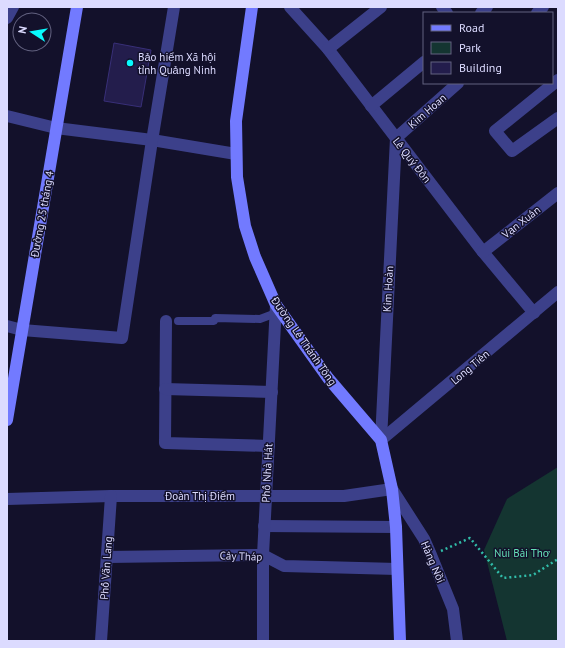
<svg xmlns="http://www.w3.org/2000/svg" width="565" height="648" viewBox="0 0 565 648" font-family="'PT Sans',sans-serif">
<rect width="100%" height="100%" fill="#13112b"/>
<polygon fill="#143531" points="558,467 558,641 507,641 484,550 507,499"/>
<polygon fill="#231d4c" stroke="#382f78" points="114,43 151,50 141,107 104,101"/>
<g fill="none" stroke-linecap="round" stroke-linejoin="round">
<polyline stroke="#31bda9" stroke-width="2.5" stroke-dasharray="2 3" stroke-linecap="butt" points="441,551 470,538 503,578 533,575 558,559"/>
<polyline stroke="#3c408a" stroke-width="8" points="178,321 214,321 215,318 260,319 276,313"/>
<g stroke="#3c408a" stroke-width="12">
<polyline points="290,7 328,49 483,252 534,313"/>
<polyline points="442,7 447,13"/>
<polyline points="481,13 487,7"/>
<polyline points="537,13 543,7"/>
<polyline points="7,18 13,7"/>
<polyline points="328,49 381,7"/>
<polyline points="558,80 495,131 512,151 558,118"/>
<polyline points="371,106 424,62"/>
<polyline points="7,116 56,128 152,140 236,154"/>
<polyline points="483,252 558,193"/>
<polyline points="166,321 165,443 269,446"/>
<polyline points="7,326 22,330 122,338 151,147 174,7"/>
<polyline points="165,389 272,392"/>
<polyline points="381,440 396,138 458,83"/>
<polyline points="381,440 558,292"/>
<polyline points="7,499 111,496 344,496 392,489 424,539 431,555 453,609 457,641"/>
<polyline points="264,526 396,527"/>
<polyline points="107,557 263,555 284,566 397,569"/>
<polyline points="101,641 111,496"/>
<polyline points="263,641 263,555 276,305"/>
</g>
<g stroke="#727aff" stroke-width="12">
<polyline points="252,7 236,121 237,177 245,226 255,257 276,305 328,378 381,440 392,489 396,527 400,641"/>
<polyline points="7,420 77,7"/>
</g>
</g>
<circle fill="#08fafe" stroke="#13112b" stroke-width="1.5" cx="130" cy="63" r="4"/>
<g text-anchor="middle" stroke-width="3" stroke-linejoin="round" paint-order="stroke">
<g font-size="11" fill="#dcdbff" stroke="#13112b" text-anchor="start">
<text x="138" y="61">Bảo hiểm Xã hội<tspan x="138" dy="13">tỉnh Quảng Ninh</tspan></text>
</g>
<g font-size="11" fill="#dcdbff" stroke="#13112b">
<text transform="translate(427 111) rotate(-41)" y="4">Kim Hoan</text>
<text transform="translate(412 160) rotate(52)" y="4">Lê Quý Đôn</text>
<text transform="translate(42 214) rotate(-80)" y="4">Đường 25 tháng 4</text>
<text transform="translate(521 222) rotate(-38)" y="4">Vạn Xuân</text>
<text transform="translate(388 289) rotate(-87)" y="4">Kim Hoàn</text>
<text transform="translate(304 341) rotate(55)" y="4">Đường Lê Thánh Tông</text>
<text transform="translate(470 367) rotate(-40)" y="4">Long Tiên</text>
<text transform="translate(267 473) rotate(-87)" y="4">Phố Nhà Hát</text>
<text x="200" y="500">Đoàn Thị Điểm</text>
<text transform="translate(241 556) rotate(2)" y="4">Cây Tháp</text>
<text transform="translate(433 562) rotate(67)" y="4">Hàng Nồi</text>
<text transform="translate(106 568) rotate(-86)" y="4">Phố Văn Lang</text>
</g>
<g font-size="11" fill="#65e1b8" stroke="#13112b">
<text x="522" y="557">Núi Bài Thơ</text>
</g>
</g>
<rect width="565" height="648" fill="none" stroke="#dcdbff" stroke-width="16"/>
<rect x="423" y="12" width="130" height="72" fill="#13112b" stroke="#636280"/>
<rect x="431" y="25" width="20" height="6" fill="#727aff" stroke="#636280"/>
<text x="459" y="32" font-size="12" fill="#dcdbff">Road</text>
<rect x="431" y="42" width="20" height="12" fill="#143531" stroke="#636280"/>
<text x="459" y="52" font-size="12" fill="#dcdbff">Park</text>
<rect x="431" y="62" width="20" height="12" fill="#231d4c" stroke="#636280"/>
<text x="459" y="72" font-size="12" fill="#dcdbff">Building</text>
<g transform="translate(32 32) rotate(282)"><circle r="19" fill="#13112b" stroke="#636280"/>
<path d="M0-3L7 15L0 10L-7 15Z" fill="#08fafe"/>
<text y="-6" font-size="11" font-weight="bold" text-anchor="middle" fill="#dcdbff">N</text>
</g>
</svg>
